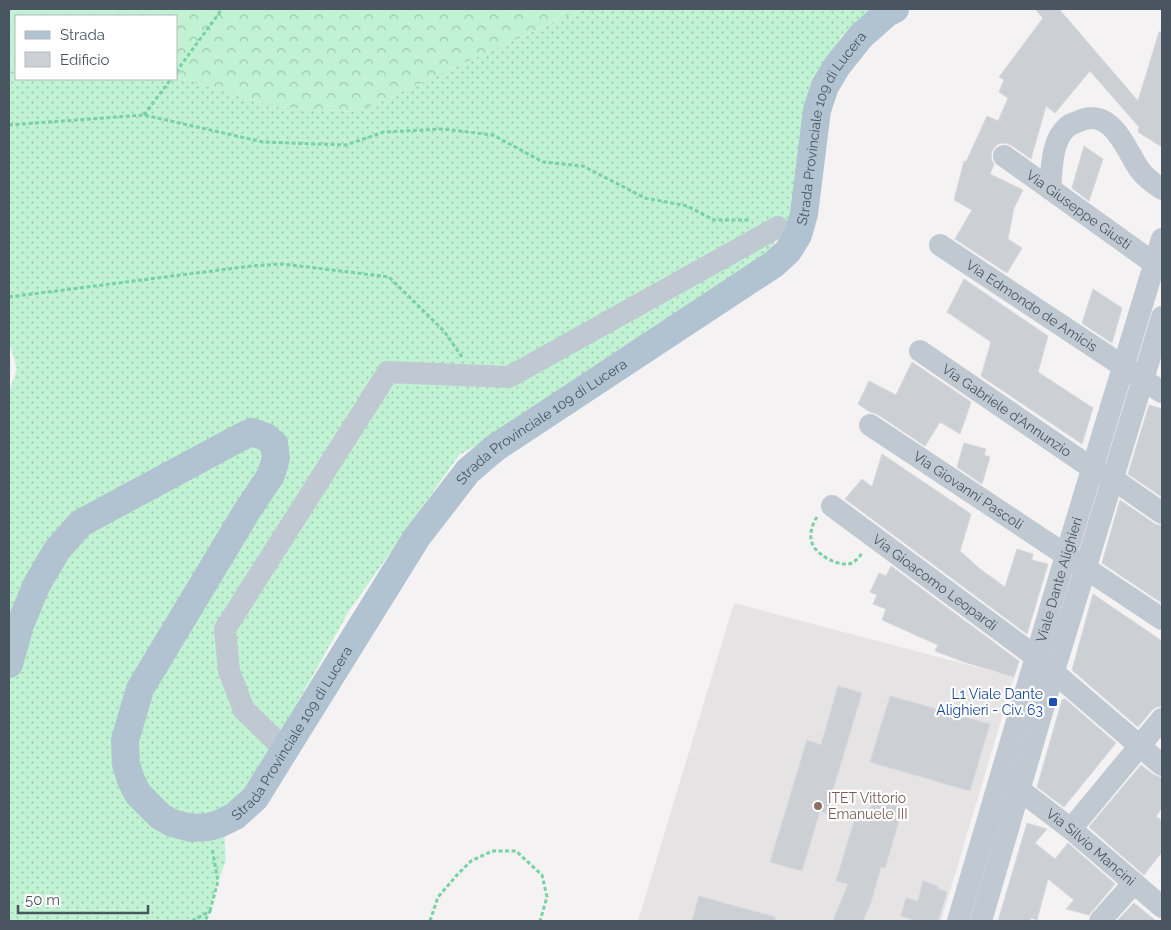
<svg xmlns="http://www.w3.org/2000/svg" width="1171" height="930" viewBox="0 0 1171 930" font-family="Raleway,sans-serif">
<defs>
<pattern id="grass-dots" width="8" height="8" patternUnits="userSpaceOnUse" patternTransform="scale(1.25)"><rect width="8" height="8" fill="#c1f2d3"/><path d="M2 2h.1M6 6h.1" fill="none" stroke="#9fc7af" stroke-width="1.8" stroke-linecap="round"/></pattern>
<pattern id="forest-crowns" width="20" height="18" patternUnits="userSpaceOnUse" patternTransform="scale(1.25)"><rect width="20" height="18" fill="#c1f2d3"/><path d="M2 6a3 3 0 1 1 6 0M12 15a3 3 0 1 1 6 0" fill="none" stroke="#9fc7af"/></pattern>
</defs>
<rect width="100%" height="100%" fill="#f4f2f2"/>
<polygon fill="#e5e3e4" points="734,603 1014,677 941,921 638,921"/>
<polygon fill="url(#grass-dots)" points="582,9 873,9 842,35 807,101 792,215 766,256 527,418 459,455 349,611 259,771 223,816 226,861 218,881 210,911 204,921 9,921 9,392 17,369 9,341 9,70 16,70 16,79 176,79 176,77 277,107 357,112"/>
<polygon fill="url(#forest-crowns)" points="9,9 582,9 357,112 277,107 176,77 176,16 16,16 16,70 9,70"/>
<g fill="#cccfd4" stroke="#d6d8de">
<polygon points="1035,9 1059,9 1138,101 1159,32 1162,32 1162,147 1138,132 1139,127 1090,71 1055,113 1046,106 1031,159 1011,145 1005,143 998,144 994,148 991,154 992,161 994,164 990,174 1023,190 1014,208 1008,239 1022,248 1007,273 955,239 972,210 954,200 964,161 966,162 987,116 998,121 1008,98 999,92 1004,80 999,77 1043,18"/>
<polygon points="1084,146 1103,159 1089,201 1072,188"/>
<polygon points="964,279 1048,336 1038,372 1093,408 1082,444 981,376 991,342 947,312"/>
<polygon points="1093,289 1122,308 1112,343 1082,323"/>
<polygon points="912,362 971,402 960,434 940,422 925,446 877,414 870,412 858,404 869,381 896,395"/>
<polygon points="1149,405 1162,409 1162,497 1128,474"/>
<polygon points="964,443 986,449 984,455 990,457 982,484 957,467"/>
<polygon points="882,454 971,514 960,551 980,569 1005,587 1017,549 1033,554 1032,560 1048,564 1027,634 845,499 862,479 872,487"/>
<polygon points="1120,500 1155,524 1162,526 1162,603 1102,563"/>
<polygon points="891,566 1019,661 1014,677 964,662 935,651 938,645 882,620 886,609 873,604 877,595 870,592 879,573 886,576"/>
<polygon points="1093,594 1162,641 1162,706 1157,707 1152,710 1138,727 1072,670"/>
<polygon points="838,686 862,693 826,813 820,811 802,871 770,862 807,740 821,745"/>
<polygon points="890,696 990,724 970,791 870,762"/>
<polygon points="1065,699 1116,743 1064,807 1037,787 1062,700"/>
<polygon points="1141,765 1154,775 1162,778 1162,808 1156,816 1162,821 1162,852 1144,875 1089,827"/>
<polygon points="875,792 905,800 885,868 881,867 871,902 863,921 833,921 848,884 836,881 858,808 869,812"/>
<polygon points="1027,823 1047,829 1035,843 1055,859 1068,843 1115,884 1089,915 1066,909 1074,900 1048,879 1037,920 1031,918 1030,921 998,921"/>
<polygon points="923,881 938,886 937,888 947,892 938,921 918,921 901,916 906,898 918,901"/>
<polygon points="699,896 775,917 775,921 692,921"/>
<polygon points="1134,903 1156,921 1117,921"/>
</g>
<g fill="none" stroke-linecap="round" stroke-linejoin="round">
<g stroke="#77d2a4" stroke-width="3" stroke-dasharray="4 2.5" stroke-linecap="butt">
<polyline points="176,72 222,9"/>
<polyline points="144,115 171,79"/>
<polyline points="9,125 144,115 263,142 346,145 384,132 443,129 493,135 543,162 583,166 645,198 687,206 714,220 751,220"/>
<polyline points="9,297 251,266 283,264 389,277 444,331 462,357"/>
<path d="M 817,517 C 812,524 809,535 812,543 C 816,555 840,568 852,563 C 857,560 860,556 863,552"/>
<polyline points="210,911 218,881 212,848"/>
<polyline points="192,921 210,911 205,921"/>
<polyline points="430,921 438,897 457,875 471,861 492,851 516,851 542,875 547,897 540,921"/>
<polyline points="496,921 496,920"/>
</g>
<g stroke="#c0c9d2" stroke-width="22">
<path id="s1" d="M 1004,156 L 1155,264"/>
<path d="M 1050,189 C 1052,169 1051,141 1067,127 C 1069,125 1074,123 1077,122 C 1111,105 1125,148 1139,169 C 1145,177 1154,184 1162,189"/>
<path id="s2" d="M 940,245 L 1162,392"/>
<path id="s3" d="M 920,351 L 1093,469 L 1113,479 L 1162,513"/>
<path id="s4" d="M 870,425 L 1162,619"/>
<path id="s5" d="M 832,506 L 1036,657 L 1162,765"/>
<polyline points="287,747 275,740 244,710 229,671 225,629 388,372 509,377 778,227"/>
<path id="s6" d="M 1008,781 L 1071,829 L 1162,907"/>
<polyline points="1071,829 1162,719"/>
<path id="s7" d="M 958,921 L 1066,555 L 1162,239"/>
<polyline points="981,921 1054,671 1162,317"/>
<polyline points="1100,921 1134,883"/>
</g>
<path stroke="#b1c2d1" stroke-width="28" id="s8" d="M 9,664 L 20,625 L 36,586 L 57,550 L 81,523 L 239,438 L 252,432 L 266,437 L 274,444 L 276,458 L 271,475 L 247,511 L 140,689 L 125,740 L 126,764 L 131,780 L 138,794 L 160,816 L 172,823 L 191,828 L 208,827 L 219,824 L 235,816 L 255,798 L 417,537 L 468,471 L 495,448 L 774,264 L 788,251 L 798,235 L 804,214 L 817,110 L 825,86 L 837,66 L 861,36 L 887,13 L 895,9"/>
</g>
<rect fill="#1a4fb4" stroke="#fff" stroke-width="2" x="1048" y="697" width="10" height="10" rx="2.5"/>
<circle fill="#8d6e63" stroke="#fff" stroke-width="2" cx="818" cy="806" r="5"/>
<g text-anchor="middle" stroke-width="4.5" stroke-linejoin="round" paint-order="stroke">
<g font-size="14" fill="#495661" stroke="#fff">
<text dy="5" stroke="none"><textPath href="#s8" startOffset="1822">Strada Provinciale 109 di Lucera</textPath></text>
<text dy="5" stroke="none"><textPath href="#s1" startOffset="92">Via Giuseppe Giusti</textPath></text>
<text dy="5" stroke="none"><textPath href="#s2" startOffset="110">Via Edmondo de Amicis</textPath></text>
<text dy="5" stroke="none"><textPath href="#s3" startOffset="105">Via Gabriele d'Annunzio</textPath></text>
<text dy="5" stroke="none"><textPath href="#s8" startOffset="1389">Strada Provinciale 109 di Lucera</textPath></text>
<text dy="5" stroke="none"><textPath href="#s4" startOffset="118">Via Giovanni Pascoli</textPath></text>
<text dy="5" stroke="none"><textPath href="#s7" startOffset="356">Viale Dante Alighieri</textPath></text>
<text dy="5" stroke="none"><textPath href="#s5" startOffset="128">Via Gioacomo Leopardi</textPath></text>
<text dy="5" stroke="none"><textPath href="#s8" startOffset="984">Strada Provinciale 109 di Lucera</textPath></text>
<text dy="5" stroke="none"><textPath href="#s6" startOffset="106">Via Silvio Mancini</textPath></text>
</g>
<g font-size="14" fill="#164399" stroke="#fff" text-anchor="end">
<text x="1043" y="699">L1 Viale Dante<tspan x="1043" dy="16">Alighieri - Civ. 63</tspan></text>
</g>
<g font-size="14" fill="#785e54" stroke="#fff" text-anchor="start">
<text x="828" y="803">ITET Vittorio<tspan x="828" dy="16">Emanuele III</tspan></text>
</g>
</g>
<rect width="1171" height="930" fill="none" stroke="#495661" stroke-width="20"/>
<rect x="15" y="15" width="162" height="65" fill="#ffffff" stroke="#b6bbc0"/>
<rect x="25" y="31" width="25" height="8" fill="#b1c2d1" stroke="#b6bbc0"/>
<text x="60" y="40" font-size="15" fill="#495661">Strada</text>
<rect x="25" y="52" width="25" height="15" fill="#cccfd4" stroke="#b6bbc0"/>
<text x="60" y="65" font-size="15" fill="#495661">Edificio</text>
<path d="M18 905v8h130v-8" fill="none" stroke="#495661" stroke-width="2.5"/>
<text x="25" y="905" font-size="15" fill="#495661" stroke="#ffffff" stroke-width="4" paint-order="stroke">50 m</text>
</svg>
